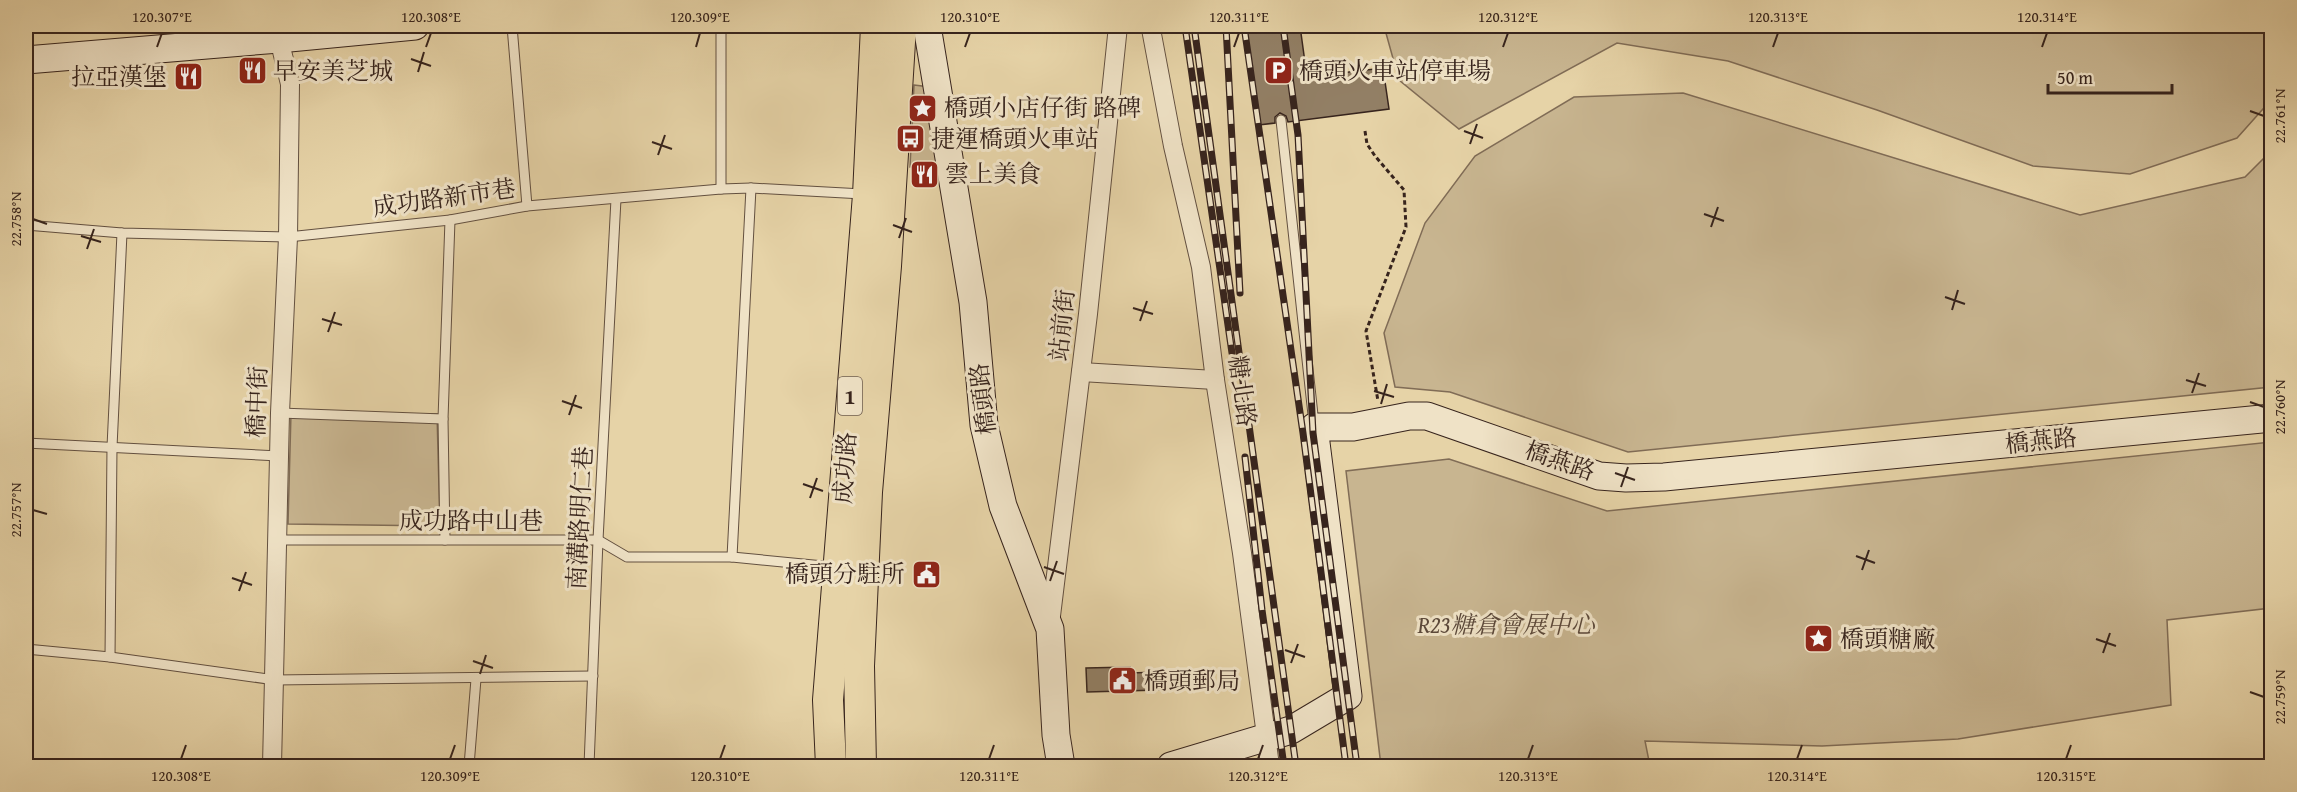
<svg xmlns="http://www.w3.org/2000/svg" width="2297" height="792" viewBox="0 0 2297 792" font-family="'Gentium Book Plus','Noto Serif TC',serif">
<rect width="100%" height="100%" fill="#e6d3a7"/>
<filter id="stains"><feTurbulence type="fractalNoise" baseFrequency=".00333" numOctaves="4"/><feColorMatrix values="0 0 0 0 .2 0 0 0 0 .09 0 0 0 0 .02 0 0 0 .5 -.17"/></filter>
<radialGradient id="worn" r=".72"><stop offset=".6" stop-color="#630" stop-opacity="0"/><stop offset="1" stop-color="#630" stop-opacity=".3"/></radialGradient>
<g fill="#c8b590" stroke="#806c56" stroke-width="1.5">
<polygon points="1384,26 2271,26 2271,100 2237,138 2130,174 2033,166 1877,110 1728,61 1617,43 1459,129 1399,80"/>
<polygon points="914,85 930,87 940,167 910,167"/>
<polygon points="1683,93 2080,215 2245,177 2271,151 2271,387 1628,452 1450,392 1395,387 1384,333 1425,223 1475,156 1574,97"/>
<polygon points="291,413 437,414 440,526 288,524"/>
<polygon points="2271,442 2271,608 2167,620 2171,705 1958,739 1822,746 1645,741 1650,766 1381,766 1346,471 1449,459 1607,511"/>
</g>
<g fill="#927f65" stroke="#37241d" stroke-width="1.5">
<polygon points="1246,26 1300,26 1307,77 1383,68 1389,109 1288,122 1286,116 1280,113 1275,117 1275,123 1259,125"/>
<polygon points="1130,667 1130,673 1159,672 1159,690 1087,692 1086,668"/>
</g>
<g fill="none" stroke-linecap="round" stroke-linejoin="round">
<defs>
<g id="lane">
<polyline points="512,26 527,206"/>
<polyline points="1281,120 1314,424"/>
<polyline points="721,189 721,26"/>
<polyline points="26,225 122,233 288,237 450,220 527,206 721,189 751,188 863,194"/>
<polyline points="280,413 443,419"/>
<polyline points="26,443 279,456"/>
<polyline points="277,540 598,540 627,557 732,557 834,567"/>
<polyline points="445,540 443,419 450,220"/>
<polyline points="732,557 751,188"/>
<polyline points="26,649 110,657 275,680 593,676"/>
<polyline points="110,657 112,447 122,233"/>
<polyline points="469,766 476,679"/>
<polyline points="589,766 598,540 616,199"/>
</g>
<g id="street">
<polyline points="1149,26 1151,29 1173,146 1201,267 1215,380 1242,553 1270,766"/>
<polyline points="1081,372 1215,380"/>
<polyline points="1050,624 1088,314 1118,26"/>
<polyline points="272,766 280,413 288,237 290,84 279,39"/>
</g>
<g id="secondary">
<polyline points="927,26 973,302 984,425 1003,506 1050,629 1056,735 1061,766"/>
<polyline points="26,60 279,39 415,26"/>
<polyline points="1171,766 1291,730 1348,696 1314,427 1353,427 1409,416 1427,416 1599,476 1626,478 1664,477 2272,418"/>
</g>
<g id="primary">
<polyline points="831,766 828,700 868,195 876,26"/>
<polyline points="861,766 859,666 867,492 886,266 901,26"/>
</g>
</defs>
<use href="#lane" stroke="#635040" stroke-width="11"/>
<use href="#street" stroke="#635040" stroke-width="20"/>
<use href="#secondary" stroke="#37241d" stroke-width="29"/>
<use href="#primary" stroke="#37241d" stroke-width="32"/>
<polyline stroke="#37241d" stroke-width="3" stroke-dasharray="4.5 3" stroke-linecap="butt" points="1365,131 1367,144 1375,156 1404,190 1406,227 1366,331 1378,401"/>
<use href="#lane" stroke="#efe2c6" stroke-width="9"/>
<use href="#street" stroke="#efe2c6" stroke-width="18"/>
<use href="#secondary" stroke="#efe2c6" stroke-width="27"/>
<use href="#primary" stroke="#e6d3a7" stroke-width="30"/>
<defs>
<g id="rail">
<polyline points="1185,26 1232,353"/>
<polyline points="1194,26 1296,766"/>
<polyline points="1226,26 1240,293"/>
<polyline points="1244,26 1303,433 1346,766"/>
<polyline points="1283,26 1298,135 1313,433 1357,766"/>
<polyline points="1245,457 1262,610 1284,766"/>
</g>
</defs>
<use href="#rail" stroke="#37241d" stroke-width="7"/>
<use href="#rail" stroke="#efe2c6" stroke-width="4.5" stroke-dasharray="14" stroke-linecap="butt"/>
</g>
<path fill="none" stroke="#37241d" stroke-width="2" d="M 157,47 L 162,33M 426,47 L 431,33M 696,47 L 700,33M 965,47 L 970,33M 1234,47 L 1239,33M 1503,47 L 1508,33M 1773,47 L 1778,33M 2042,47 L 2047,33M 411,59 L 431,66M 418,72 L 424,52M 2250,111 L 2264,116M 1464,131 L 1483,138M 652,142 L 672,149M 1470,144 L 1477,124M 658,155 L 665,135M 1704,214 L 1724,221M 33,219 L 47,224M 893,225 L 912,232M 1711,227 L 1718,207M 81,236 L 101,242M 899,238 L 906,218M 87,249 L 94,229M 1945,297 L 1965,304M 1133,308 L 1153,314M 1952,310 L 1958,290M 322,319 L 342,325M 1140,321 L 1147,301M 328,332 L 335,312M 2186,380 L 2206,386M 1374,391 L 1394,397M 2192,393 L 2199,373M 562,401 L 582,408M 2250,402 L 2264,407M 1381,404 L 1387,384M 569,415 L 576,395M 1615,473 L 1635,480M 803,484 L 823,491M 1621,487 L 1628,467M 810,498 L 817,478M 33,510 L 47,514M 1856,556 L 1875,563M 1044,567 L 1064,574M 1862,570 L 1869,550M 232,578 L 252,585M 1050,581 L 1057,561M 239,591 L 246,572M 2096,639 L 2116,646M 1285,650 L 1305,657M 2103,653 L 2110,633M 473,661 L 493,668M 1291,663 L 1298,644M 480,674 L 486,655M 2250,692 L 2264,697M 181,759 L 186,745M 450,759 L 455,745M 720,759 L 725,745M 989,759 L 994,745M 1258,759 L 1263,745M 1528,759 L 1533,745M 1797,759 L 1802,745M 2066,759 L 2071,745"/>
<defs>
<symbol id="restaurant-square" viewBox="-11 -11 22 22"><rect x="-9" y="-9" width="18" height="18" rx="4" fill="#8f2418" stroke="#efe2c6"/><path d="M-5-6h1v4h1v-4h1v4h1v-4h1v5L-1.5 .5V6h-2V.5L-5-1ZM5-6V6H3V1.5H1.5Q1.5-4 5-6Z" fill="#fff"/></symbol>
<symbol id="parking-square" viewBox="-11 -11 22 22"><rect x="-9" y="-9" width="18" height="18" rx="4" fill="#8f2418" stroke="#efe2c6"/><path d="M-3.5-5.5H1a3.5 3.5 0 0 1 0 7H-1V5.5H-3.5ZM-1-3.4V-.6H.8a1.4 1.4 0 0 0 0-2.8Z" fill="#fff"/></symbol>
<symbol id="sight-square" viewBox="-11 -11 22 22"><rect x="-9" y="-9" width="18" height="18" rx="4" fill="#8f2418" stroke="#efe2c6"/><path d="M0-6L1.8-2.2L6-1.7L2.9 1.2L3.7 5.4L0 3.3L-3.7 5.4L-2.9 1.2L-6-1.7L-1.8-2.2Z" fill="#fff"/></symbol>
<symbol id="bus-square" viewBox="-11 -11 22 22"><rect x="-9" y="-9" width="18" height="18" rx="4" fill="#8f2418" stroke="#efe2c6"/><path d="M-5-6H5V4H4V6H2V4H-2V6H-4V4H-5ZM-3.5-4V0h7V-4ZM-3.5 1.2v1.5H-2V1.2ZM2 1.2v1.5H3.5V1.2Z" fill="#fff"/></symbol>
<symbol id="civic-square" viewBox="-11 -11 22 22"><rect x="-9" y="-9" width="18" height="18" rx="4" fill="#8f2418" stroke="#efe2c6"/><path d="M-.6-6.5H3V-4.5H.6V-3L4-1V1h2V6H-6V1h2V-1L-.6-3ZM-1.2 2.5V6h2.4V2.5Z" fill="#fff"/></symbol>
</defs>
<g fill-rule="evenodd">
<use href="#restaurant-square" x="236" y="54" width="33" height="33"/>
<use href="#parking-square" x="1262" y="54" width="33" height="33"/>
<use href="#restaurant-square" x="172" y="60" width="33" height="33"/>
<use href="#sight-square" x="906" y="92" width="33" height="33"/>
<use href="#bus-square" x="894" y="122" width="33" height="33"/>
<use href="#restaurant-square" x="908" y="158" width="33" height="33"/>
<use href="#civic-square" x="910" y="558" width="33" height="33"/>
<use href="#sight-square" x="1802" y="622" width="33" height="33"/>
<use href="#civic-square" x="1106" y="664" width="33" height="33"/>
</g>
<g text-anchor="middle" stroke-width="6" stroke-linejoin="round" paint-order="stroke">
<rect fill="#efe2c6" stroke="#6e5d50" stroke-width="1.5" x="838" y="377" width="24" height="38" rx="4.5"/>
<g font-size="22" font-weight="bold" fill="#37241d">
<text x="850" y="404">1</text>
</g>
<g font-size="24" fill="#37241d" stroke="#efe2c6" text-anchor="start">
<text x="273" y="79">早安美芝城</text>
<text x="1299" y="79">橋頭火車站停車場</text>
<text x="167" y="85" text-anchor="end">拉亞漢堡</text>
<text x="944" y="116">橋頭小店仔街 路碑</text>
<text x="931" y="147">捷運橋頭火車站</text>
<text x="945" y="182">雲上美食</text>
<text x="905" y="582" text-anchor="end">橋頭分駐所</text>
<text x="1840" y="647">橋頭糖廠</text>
<text x="1144" y="689">橋頭郵局</text>
</g>
<g font-size="24" fill="#37241d" stroke="#efe2c6">
<text transform="translate(444 198) rotate(-8)" y="8">成功路新市巷</text>
<text transform="translate(1062 325) rotate(-84)" y="8">站前街</text>
<text transform="translate(1242 391) rotate(82)" y="8">糖北路</text>
<text transform="translate(983 399) rotate(-97)" y="8">橋頭路</text>
<text transform="translate(257 402) rotate(-88)" y="8">橋中街</text>
<text transform="translate(2041 441) rotate(-6)" y="8">橋燕路</text>
<text transform="translate(1560 461) rotate(19)" y="8">橋燕路</text>
<text transform="translate(845 468) rotate(-86)" y="8">成功路</text>
<text transform="translate(580 518) rotate(-87)" y="8">南溝路明仁巷</text>
<text x="471" y="529">成功路中山巷</text>
</g>
<g font-size="24" font-style="italic" fill="#5b483a" stroke="#efe2c6">
<text x="1506" y="633">R23糖倉會展中心</text>
</g>
</g>
<rect width="2297" height="792" fill="none" stroke="#e6d3a7" stroke-width="66"/>
<path d="M2048 84v9h124v-9" fill="none" stroke="#37241d" stroke-width="3"/>
<text x="2057" y="84" font-size="18" fill="#37241d" stroke="#efe2c6" stroke-width="4.5" paint-order="stroke">50 m</text>
<rect x="33" y="33" width="2231" height="726" fill="none" stroke="#37241d" stroke-width="2"/>
<g font-size="15" text-anchor="middle" fill="#37241d">
<text x="162" y="22">120.307°E</text>
<text x="431" y="22">120.308°E</text>
<text x="700" y="22">120.309°E</text>
<text x="970" y="22">120.310°E</text>
<text x="1239" y="22">120.311°E</text>
<text x="1508" y="22">120.312°E</text>
<text x="1778" y="22">120.313°E</text>
<text x="2047" y="22">120.314°E</text>
<text transform="translate(2280 116) rotate(-90)" y="5">22.761°N</text>
<text transform="translate(16 219) rotate(-90)" y="5">22.758°N</text>
<text transform="translate(2280 407) rotate(-90)" y="5">22.760°N</text>
<text transform="translate(16 510) rotate(-90)" y="5">22.757°N</text>
<text transform="translate(2280 697) rotate(-90)" y="5">22.759°N</text>
<text x="181" y="781">120.308°E</text>
<text x="450" y="781">120.309°E</text>
<text x="720" y="781">120.310°E</text>
<text x="989" y="781">120.311°E</text>
<text x="1258" y="781">120.312°E</text>
<text x="1528" y="781">120.313°E</text>
<text x="1797" y="781">120.314°E</text>
<text x="2066" y="781">120.315°E</text>
</g>
<rect width="100%" height="100%" filter="url(#stains)"/>
<rect width="100%" height="100%" fill="url(#worn)"/>
</svg>
